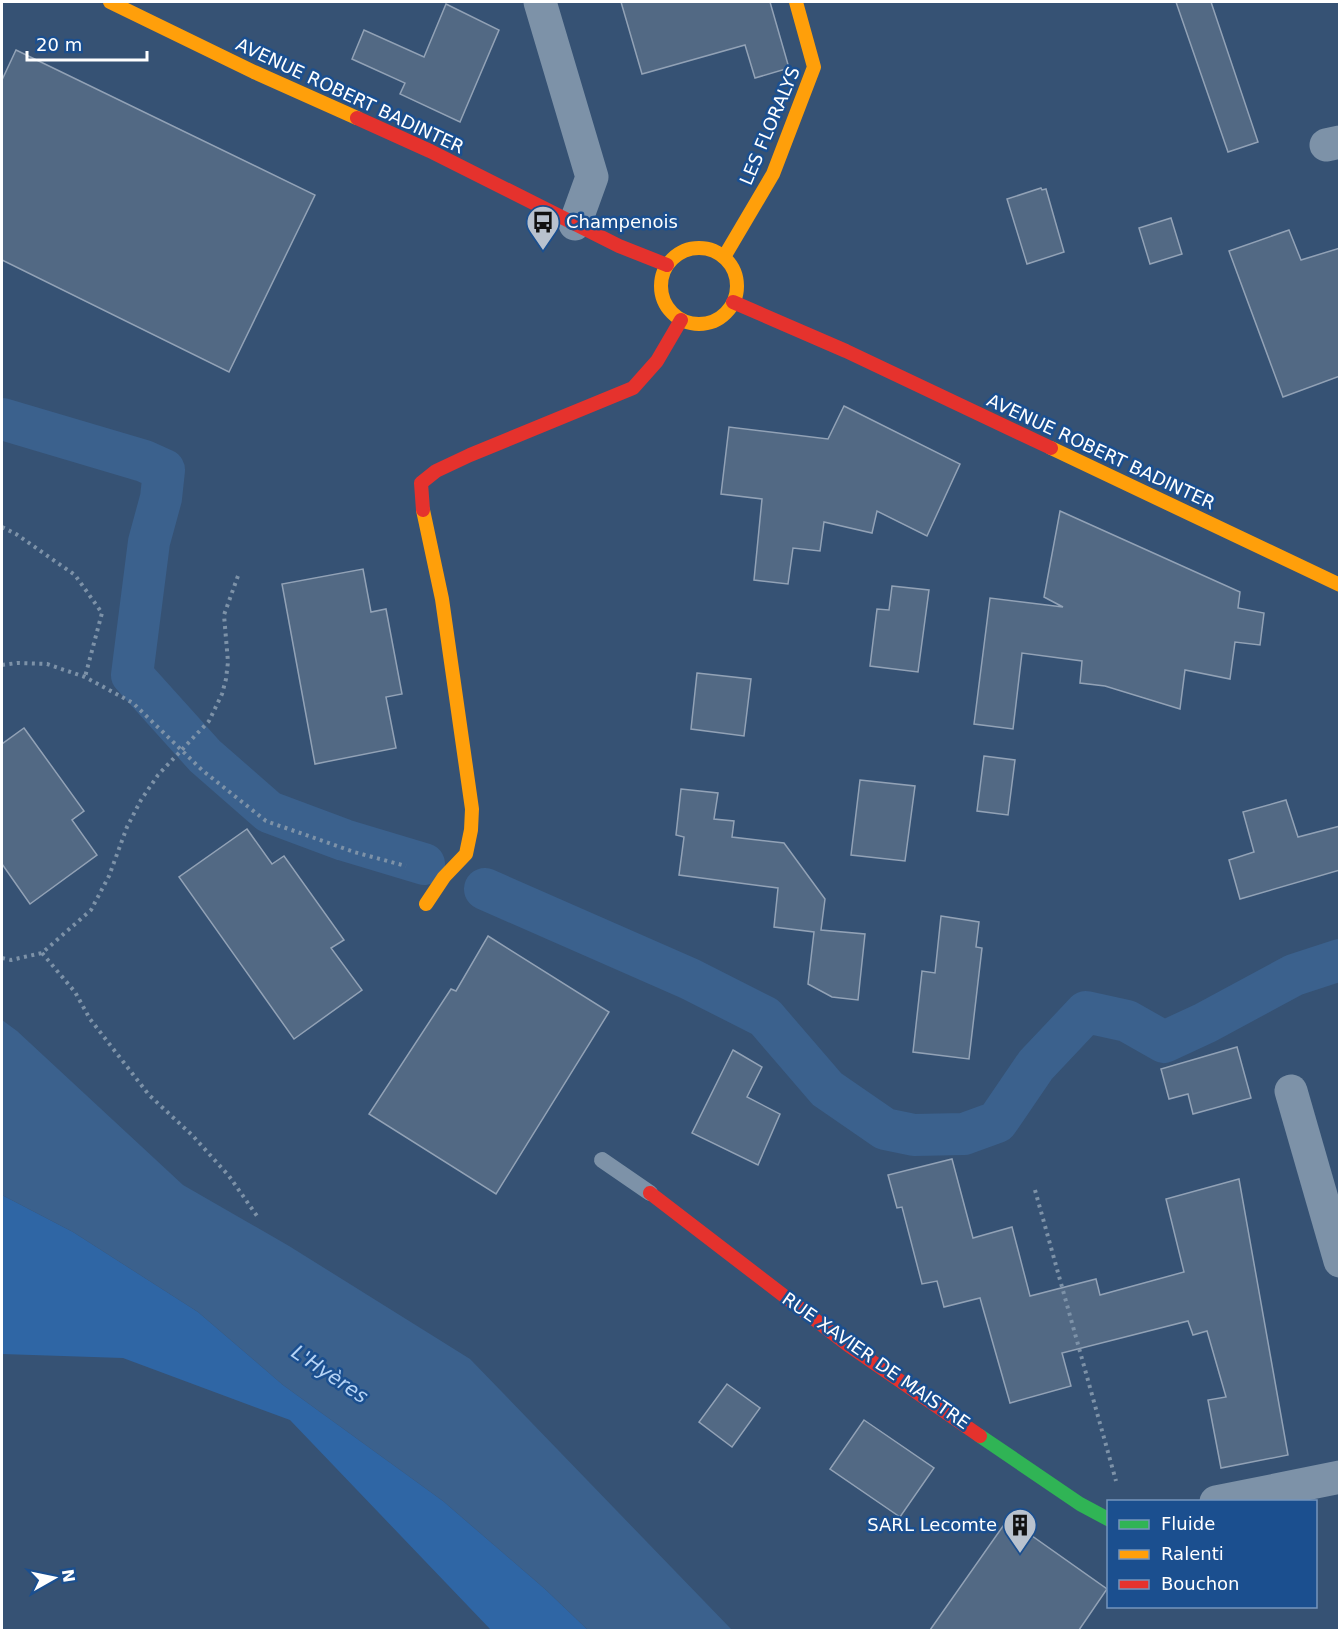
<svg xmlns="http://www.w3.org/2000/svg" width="1341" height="1632" viewBox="0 0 1341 1632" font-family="'DejaVu Sans',sans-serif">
<rect width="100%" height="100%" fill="#365274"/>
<polygon fill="#2f66a5" points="2,1195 73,1232 198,1312 283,1385 443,1501 545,1589 588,1630 491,1630 290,1420 123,1358 2,1354"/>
<polygon fill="#3b618d" points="2,1020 17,1031 183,1185 289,1246 470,1359 732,1630 588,1630 545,1589 443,1501 283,1385 198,1312 73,1232 2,1195"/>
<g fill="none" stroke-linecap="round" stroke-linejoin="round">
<g stroke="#3b618d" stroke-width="42">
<polyline points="2,419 144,461 164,470 161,498 149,542 132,675 205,756 269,812 344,840 424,864"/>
<polyline points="485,889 690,979 765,1017 827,1089 885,1129 914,1135 964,1134 997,1122 1036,1065 1086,1012 1127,1021 1164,1042 1205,1023 1294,975 1340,960"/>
</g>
</g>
<g fill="#526984" stroke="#92a2b6" stroke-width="1.5">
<polygon points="621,2 770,2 789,68 755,78 745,45 642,74"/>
<polygon points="1176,2 1211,2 1258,142 1228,152"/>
<polygon points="446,4 499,30 460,122 400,94 405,83 352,59 364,30 424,57"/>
<polygon points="16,50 315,195 229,372 2,260 2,80"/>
<polygon points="1041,188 1042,190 1046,189 1064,252 1027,264 1007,199"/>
<polygon points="1171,218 1182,254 1150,264 1139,228"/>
<polygon points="1289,230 1301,260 1340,248 1340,376 1283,397 1229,251"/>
<polygon points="844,406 960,464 927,536 877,511 872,533 824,522 820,551 793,548 788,584 754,580 762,499 721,494 729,427 828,439"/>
<polygon points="1060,511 1240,592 1238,608 1264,613 1260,645 1235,642 1230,679 1185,670 1180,709 1105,686 1080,683 1082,661 1022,653 1013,729 974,724 990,598 1063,607 1044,597"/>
<polygon points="363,569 371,612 386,609 402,694 386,697 396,748 315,764 282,584"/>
<polygon points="892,586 929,590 918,672 870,666 877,609 889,610"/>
<polygon points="697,673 751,679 744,736 691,729"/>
<polygon points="24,728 84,811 72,820 97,855 30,904 2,864 2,744"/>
<polygon points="984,756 1015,760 1008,815 977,811"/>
<polygon points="860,780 915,786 905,861 851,855"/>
<polygon points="681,789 718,793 714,819 734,821 732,837 784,843 825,899 821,930 865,934 858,1000 832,997 808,984 814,932 774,927 778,888 679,875 684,837 676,835"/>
<polygon points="1286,800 1298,837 1340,826 1340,870 1240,899 1229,860 1254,852 1243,812"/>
<polygon points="247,829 272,864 284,856 344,940 331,948 362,990 294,1039 179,877"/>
<polygon points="941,916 979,922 976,947 982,948 969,1059 913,1052 922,971 935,973"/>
<polygon points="488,936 609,1012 496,1194 369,1114 451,989 456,991"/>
<polygon points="1237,1047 1251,1098 1193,1114 1188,1094 1169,1099 1161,1069"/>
<polygon points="733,1050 762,1067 747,1097 780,1114 758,1165 692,1133"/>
<polygon points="952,1159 973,1238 1012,1227 1030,1296 1096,1279 1100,1295 1184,1272 1166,1199 1239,1179 1288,1455 1221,1468 1208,1400 1226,1397 1207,1331 1193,1335 1188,1321 1062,1353 1071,1386 1010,1403 980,1298 944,1307 937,1281 922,1284 902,1207 897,1208 888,1175"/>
<polygon points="727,1384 760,1408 732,1447 699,1422"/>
<polygon points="864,1420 934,1468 900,1517 830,1469"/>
<polygon points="1008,1519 1107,1589 1079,1630 930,1630"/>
</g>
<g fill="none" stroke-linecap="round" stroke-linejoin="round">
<g stroke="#7d92a8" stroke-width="4" stroke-dasharray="3 4.5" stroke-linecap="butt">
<polyline points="2,527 16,534 75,575 102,613 85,677"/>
<polyline points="2,665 17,663 47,664 85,677 133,703 202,770 266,821 354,852 406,866"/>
<polyline points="42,953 75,992 90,1019 149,1095 193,1136 229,1176 257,1216"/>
<polyline points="2,958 11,960 42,953 91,910 109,876 127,827 141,800 158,775 209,721 222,694 226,679 228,662 224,615 239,573"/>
<polyline points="1035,1190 1116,1481"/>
</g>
<polyline stroke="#7d92a8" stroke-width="16" points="602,1160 650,1193"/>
<g stroke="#7d92a8" stroke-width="33">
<polyline points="540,2 592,177 575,224"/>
<polyline points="1326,145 1340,142"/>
<polyline points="1291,1091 1340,1261"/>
<polyline points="1216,1502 1340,1477"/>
</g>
<polyline stroke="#30b455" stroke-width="14" points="980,1436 1080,1504 1108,1519"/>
<g stroke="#ff9f0a" stroke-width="14">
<polyline points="110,2 254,72 357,118"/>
<circle cx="699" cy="286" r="38"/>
<polyline points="724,257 773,174 814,67 796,2"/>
<polyline points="1051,448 1340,585"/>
<polyline points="423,510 442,599 472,809 471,830 466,854 444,877 426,904"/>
</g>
<g stroke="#e5322d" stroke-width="14">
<polyline points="357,118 430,151 619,246 667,265"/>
<polyline points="733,302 846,351 1051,448"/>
<polyline points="423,510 421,483 436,471 470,455 633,388 657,361 681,320"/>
<polyline points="650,1193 848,1345 980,1436"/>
</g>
</g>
<defs>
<symbol id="bus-pin" viewBox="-11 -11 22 30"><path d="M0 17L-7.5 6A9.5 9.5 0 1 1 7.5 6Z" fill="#b9c2ce" stroke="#1b4f8f"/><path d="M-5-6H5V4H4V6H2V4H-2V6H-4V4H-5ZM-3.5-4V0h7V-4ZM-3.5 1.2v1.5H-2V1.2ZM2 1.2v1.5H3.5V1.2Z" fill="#111"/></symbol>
<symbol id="building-pin" viewBox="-11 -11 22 30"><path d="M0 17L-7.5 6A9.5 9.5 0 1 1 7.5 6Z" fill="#b9c2ce" stroke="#1b4f8f"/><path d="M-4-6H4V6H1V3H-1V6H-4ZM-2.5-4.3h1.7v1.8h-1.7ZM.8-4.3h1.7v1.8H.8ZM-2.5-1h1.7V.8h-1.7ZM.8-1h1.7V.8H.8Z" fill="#111"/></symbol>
</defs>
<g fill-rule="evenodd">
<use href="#bus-pin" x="524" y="203" width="38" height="52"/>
<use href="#building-pin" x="1001" y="1506" width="38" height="52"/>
</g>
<g text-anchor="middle" stroke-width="5" stroke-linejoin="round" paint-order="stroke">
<g font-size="18" fill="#fff" stroke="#1b4f8f">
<text transform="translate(350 96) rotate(25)" y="6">AVENUE ROBERT BADINTER</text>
<text transform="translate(770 126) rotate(-67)" y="6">LES FLORALYS</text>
<text transform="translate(1101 452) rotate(25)" y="6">AVENUE ROBERT BADINTER</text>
<text transform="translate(876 1361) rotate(35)" y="6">RUE XAVIER DE MAISTRE</text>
</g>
<g font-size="18" fill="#fff" stroke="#1b4f8f" text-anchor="start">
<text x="566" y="228">Champenois</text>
<text x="997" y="1531" text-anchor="end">SARL Lecomte</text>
</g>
<g font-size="20" font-style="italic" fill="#b5d3f5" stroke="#1b4f8f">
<text transform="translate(330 1374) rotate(34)" y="7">L'Hyères</text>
</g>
</g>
<rect width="1341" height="1632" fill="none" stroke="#ffffff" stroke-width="6"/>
<rect x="1107" y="1500" width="210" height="108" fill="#1b4f8f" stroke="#7695bc" stroke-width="1.5"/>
<rect x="1119" y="1520" width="30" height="9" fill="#30b455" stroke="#7695bc" stroke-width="1.5"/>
<text x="1161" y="1530" font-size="18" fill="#ffffff">Fluide</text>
<rect x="1119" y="1550" width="30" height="9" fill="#ff9f0a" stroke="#7695bc" stroke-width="1.5"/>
<text x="1161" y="1560" font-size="18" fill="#ffffff">Ralenti</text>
<rect x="1119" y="1580" width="30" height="9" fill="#e5322d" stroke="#7695bc" stroke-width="1.5"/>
<text x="1161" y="1590" font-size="18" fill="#ffffff">Bouchon</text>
<g transform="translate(54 1578) rotate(81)" stroke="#1b4f8f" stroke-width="4.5" paint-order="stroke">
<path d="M0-4.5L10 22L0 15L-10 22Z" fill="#ffffff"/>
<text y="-9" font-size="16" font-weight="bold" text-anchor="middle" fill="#ffffff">N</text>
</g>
<path d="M27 51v9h120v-9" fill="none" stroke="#ffffff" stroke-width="3"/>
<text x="36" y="51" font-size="18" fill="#ffffff" stroke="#1b4f8f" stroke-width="4.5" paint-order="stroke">20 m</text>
</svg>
